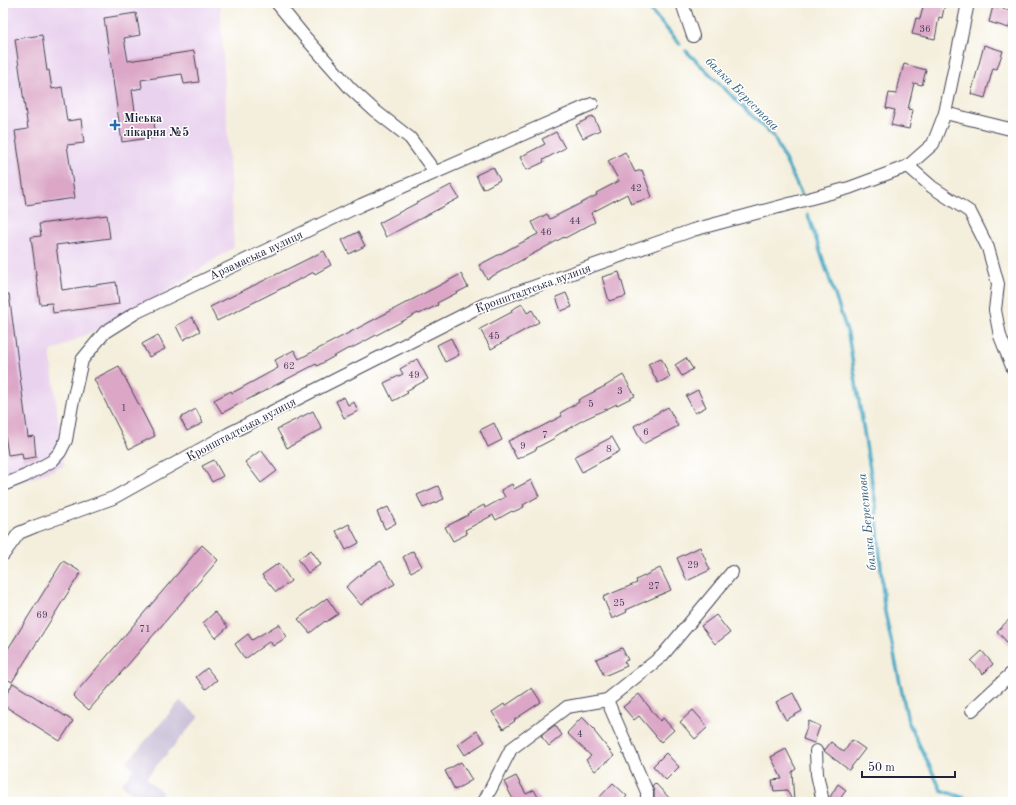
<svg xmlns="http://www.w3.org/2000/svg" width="1016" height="805" viewBox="0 0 1016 805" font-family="'Old Standard TT',serif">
<rect width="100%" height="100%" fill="#fff"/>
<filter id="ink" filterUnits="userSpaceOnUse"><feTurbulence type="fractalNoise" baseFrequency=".025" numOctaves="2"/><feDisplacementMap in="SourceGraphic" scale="8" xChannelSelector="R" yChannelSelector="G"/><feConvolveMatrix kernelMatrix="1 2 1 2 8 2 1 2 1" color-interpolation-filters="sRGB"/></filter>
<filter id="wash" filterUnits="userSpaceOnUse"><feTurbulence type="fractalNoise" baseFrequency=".012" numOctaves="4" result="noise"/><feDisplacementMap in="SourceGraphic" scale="16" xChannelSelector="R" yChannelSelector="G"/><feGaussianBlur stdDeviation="0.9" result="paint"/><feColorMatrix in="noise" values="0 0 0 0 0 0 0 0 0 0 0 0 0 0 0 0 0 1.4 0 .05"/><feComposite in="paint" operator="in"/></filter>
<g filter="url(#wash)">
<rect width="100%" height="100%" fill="#f4efdd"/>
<polygon fill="#e9d2ee" points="3,3 220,3 234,247 139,309 50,352 64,466 3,489"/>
<polygon fill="#c9bfd7" points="180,701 199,717 146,778 163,793 156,802 142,802 121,784 134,769 127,762"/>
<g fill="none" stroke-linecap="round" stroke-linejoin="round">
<g stroke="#44a8c4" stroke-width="3.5">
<polyline points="644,3 680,44"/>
<polyline points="686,51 774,137 802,195"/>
<polyline points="808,215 848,334 876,506 884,607 908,721 941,790 975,802"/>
</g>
</g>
<g id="blocks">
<g fill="#dca7c7">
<polygon points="924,3 945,3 942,18 939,17 935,39 912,34 916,18 920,19"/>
<polygon points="993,6 1013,12 1009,28 989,22"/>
<polygon points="136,13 140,35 124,38 128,61 194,51 199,82 184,84 182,74 141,80 142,88 132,90 136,118 153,115 156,137 122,142 104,18"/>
<polygon points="42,35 47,71 49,70 52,89 62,87 67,121 81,119 84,143 67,145 75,198 26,205 15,131 28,129 15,39"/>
<polygon points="984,45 1003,51 997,69 993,68 985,98 971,94"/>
<polygon points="904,64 926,70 922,85 914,83 908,109 913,110 909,129 891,125 895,110 886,108 889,93 896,94"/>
<polygon points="593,116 600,130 583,138 576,125"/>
<polygon points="556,132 565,148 543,160 544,162 527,170 520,157 545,144 542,139"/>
<polygon points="625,152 635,172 642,170 652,197 631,204 627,194 591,213 595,222 565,238 564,237 487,279 479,265 538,234 532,222 547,214 550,219 597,195 596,193 619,181 608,161"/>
<polygon points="493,167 500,180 483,189 476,175"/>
<polygon points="451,185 459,198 386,237 379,223"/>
<polygon points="107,215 110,238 56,245 62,290 116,282 119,304 53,313 52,303 40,304 31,237 41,236 39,224"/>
<polygon points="358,232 365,246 349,254 342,240"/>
<polygon points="324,251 331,265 315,274 314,272 217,321 210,307"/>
<polygon points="619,272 626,296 609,301 602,277"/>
<polygon points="461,274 468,287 437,303 438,305 419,314 418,313 350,349 349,348 317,366 316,364 222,413 214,400 231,391 232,393 278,368 275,360 294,350 299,359"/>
<polygon points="566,293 572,307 561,311 556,297"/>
<polygon points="3,294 9,294 28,437 34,436 36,457 23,459 22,453 8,455 3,421"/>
<polygon points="522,304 527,313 532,310 539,322 491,349 480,329 512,312 511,310"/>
<polygon points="192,317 200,331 183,340 176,326"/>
<polygon points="158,335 165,349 149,357 142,344"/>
<polygon points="451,338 459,355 445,362 437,345"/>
<polygon points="661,358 670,377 658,383 648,364"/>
<polygon points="686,358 693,369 682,376 675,365"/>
<polygon points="417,359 428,379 406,391 408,393 393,401 384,383 403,374 400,369"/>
<polygon points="119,366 155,436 129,449 94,379"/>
<polygon points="623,375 635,396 617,405 617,404 583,420 554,437 555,438 536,448 537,449 517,459 508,441 528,432 529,433 562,416 560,413 579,402 578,400 607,385"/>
<polygon points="698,390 706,407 695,413 686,396"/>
<polygon points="344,397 348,405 354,402 358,411 344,418 336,401"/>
<polygon points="668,407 678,426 643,444 634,426"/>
<polygon points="196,409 203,423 187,431 180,418"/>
<polygon points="313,411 322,429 287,448 277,429"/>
<polygon points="494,423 502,440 488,447 480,430"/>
<polygon points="612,437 620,451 582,472 574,457"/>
<polygon points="261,450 277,471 261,483 245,462"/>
<polygon points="214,460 223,476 212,482 202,466"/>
<polygon points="531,480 539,496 523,505 524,507 513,512 512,511 496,520 493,515 465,530 467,534 453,541 445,527 468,515 467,514 484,505 485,508 505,497 501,490 512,484 514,489"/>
<polygon points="438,486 444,499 423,508 417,495"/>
<polygon points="388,507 396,523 385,529 377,512"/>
<polygon points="349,524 359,543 346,550 336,531"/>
<polygon points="202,545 218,560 89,710 73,696"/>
<polygon points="700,547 710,570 687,581 677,558"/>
<polygon points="311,550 321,564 308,573 298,559"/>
<polygon points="413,551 422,566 411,572 403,557"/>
<polygon points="63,561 81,572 12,682 3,677 3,657"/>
<polygon points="381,561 395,584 371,597 361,605 346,587 366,570"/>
<polygon points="279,563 291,581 276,592 262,575"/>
<polygon points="660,568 671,590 626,610 627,612 612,619 603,597 637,583 636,580"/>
<polygon points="327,598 338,614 326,622 325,621 310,633 298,619"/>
<polygon points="215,612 228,627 216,638 203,623"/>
<polygon points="716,615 730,633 715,644 701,626"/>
<polygon points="1013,616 1013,649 997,631"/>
<polygon points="279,624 287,637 273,646 270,641 245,659 235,644 248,634 252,640"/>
<polygon points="622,648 628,660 624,661 627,666 604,676 596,659"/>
<polygon points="982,651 993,664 983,674 971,661"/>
<polygon points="207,668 217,680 206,689 196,677"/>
<polygon points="13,683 73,721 60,741 3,705 3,700"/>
<polygon points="532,688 541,702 514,720 515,721 503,729 492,712 504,704 505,706"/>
<polygon points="793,693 802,711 786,720 776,702"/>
<polygon points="639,694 660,721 663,718 674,730 661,742 639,716 634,720 623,707"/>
<polygon points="693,710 708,727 695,739 680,722"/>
<polygon points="582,717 595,730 594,731 614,756 595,771 586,760 591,756 567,733"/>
<polygon points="809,721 820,726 814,743 803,739"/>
<polygon points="555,725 562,735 549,746 541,736"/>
<polygon points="477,731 485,742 465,755 458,744"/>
<polygon points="852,740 865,749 849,770 824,751 831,742 844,752"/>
<polygon points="786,749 796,769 792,772 794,802 793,802 787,790 774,791 772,780 782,779 771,757"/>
<polygon points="666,753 679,767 666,780 653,766"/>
<polygon points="461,762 472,780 455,790 445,771"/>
<polygon points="516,776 526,794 534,790 541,802 511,802 514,801 504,782"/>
<polygon points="613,783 627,796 622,802 595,802"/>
<polygon points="655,783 673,802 654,802 654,792 652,786"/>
<polygon points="838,784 846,790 838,802 830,802 830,797"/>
</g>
</g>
</g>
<g filter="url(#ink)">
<use href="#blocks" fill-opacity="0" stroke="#424153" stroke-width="1"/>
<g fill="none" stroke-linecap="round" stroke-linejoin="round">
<defs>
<g id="minor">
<polyline points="277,3 304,36 351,89 374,110 410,138 435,172"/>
<polyline points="682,3 693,36"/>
<polyline points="945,113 1010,129 1013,128"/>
<polyline points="908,166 932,187 970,212 988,248 998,284 995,310 1000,336 1013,369"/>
<polyline points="3,485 25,476 52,461 60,452 66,440 72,405 82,360 105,332 137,312 361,205 592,104"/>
<polyline points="3,555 19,533 36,526 113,498 228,434 485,304 693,230 849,188 908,166 933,144 945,113 968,3"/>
<polyline points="607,700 647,792 647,802"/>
<polyline points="972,710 1013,672"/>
<polyline points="816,751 817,774 823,802"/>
<polyline points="484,802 511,749 567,707 607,700 662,656 732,572"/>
</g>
</defs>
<use href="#minor" stroke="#424153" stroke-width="14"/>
<use href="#minor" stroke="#fff" stroke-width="12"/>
</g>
</g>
<path fill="#1f6fb2" stroke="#fff" stroke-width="1.5" d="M113 119h4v4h4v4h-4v4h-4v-4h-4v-4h4z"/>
<g text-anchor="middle" stroke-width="3" stroke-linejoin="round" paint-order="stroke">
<g font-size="10" fill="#50435e">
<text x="925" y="32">36</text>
<text x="636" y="191">42</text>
<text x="575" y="224">44</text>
<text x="546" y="235">46</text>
<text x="494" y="339">45</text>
<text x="289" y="369">62</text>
<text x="414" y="378">49</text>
<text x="620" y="394">3</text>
<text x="591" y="407">5</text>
<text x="124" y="411">1</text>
<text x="646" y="435">6</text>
<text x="545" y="438">7</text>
<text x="523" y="449">9</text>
<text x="609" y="452">8</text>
<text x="693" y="568">29</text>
<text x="654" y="589">27</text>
<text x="619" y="606">25</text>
<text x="42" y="618">69</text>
<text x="145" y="632">71</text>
<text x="580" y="737">4</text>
</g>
<g font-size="12" font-weight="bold" fill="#22223b" stroke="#fff" text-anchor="start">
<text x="124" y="122">Міська<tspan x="124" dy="14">лікарня №5</tspan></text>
</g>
<g font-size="12" fill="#22223b" stroke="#fff">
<text transform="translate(256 255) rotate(-25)" y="4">Арзамаська вулиця</text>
<text transform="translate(533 288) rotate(-20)" y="4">Кронштадтська вулиця</text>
<text transform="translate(241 429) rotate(-28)" y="4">Кронштадтська вулиця</text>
</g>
<g font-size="13" font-style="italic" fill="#315e79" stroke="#fff">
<text transform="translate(743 93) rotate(45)" y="5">балка Берестова</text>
<text transform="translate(866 522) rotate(-96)" y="5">балка Берестова</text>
</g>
</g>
<rect width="1016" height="805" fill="none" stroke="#fff" stroke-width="16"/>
<path d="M862 771v6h93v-6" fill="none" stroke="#22223b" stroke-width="2"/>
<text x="868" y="771" font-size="12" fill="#22223b" stroke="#ffffff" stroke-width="3" paint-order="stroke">50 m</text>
</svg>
